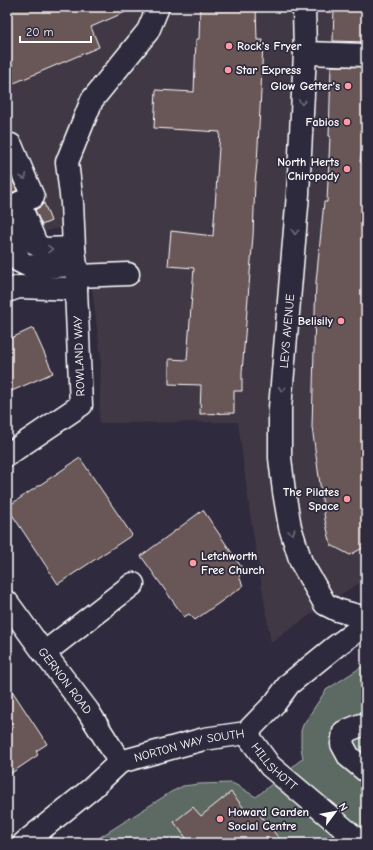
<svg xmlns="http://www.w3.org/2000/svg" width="373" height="850" viewBox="0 0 373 850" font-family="'Comic Neue',sans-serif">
<rect width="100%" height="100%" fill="#2f2a3d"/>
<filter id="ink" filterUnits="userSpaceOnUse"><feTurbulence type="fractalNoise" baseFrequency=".025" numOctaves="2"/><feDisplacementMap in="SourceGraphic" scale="8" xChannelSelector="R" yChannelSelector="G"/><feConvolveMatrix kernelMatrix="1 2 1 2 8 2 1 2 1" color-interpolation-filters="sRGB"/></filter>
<g filter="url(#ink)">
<polygon fill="#403745" points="7,7 366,7 366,579 325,604 271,643 250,514 238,422 99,423 101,358 84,228 53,229 33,236 7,242"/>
<polygon fill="#5b6b63" stroke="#adb5b1" points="366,664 366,843 91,843 171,792 183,786 199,784 232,783 238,786 256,797 303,758 301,747 301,731 303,725 326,690"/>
<g fill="#695657" stroke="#fff">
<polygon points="7,7 137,7 91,27 99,47 7,86"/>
<polygon points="200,7 256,7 257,40 263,40 261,91 257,163 255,182 253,236 242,372 242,391 234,391 234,413 200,414 201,385 169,384 169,359 187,360 194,268 168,266 171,231 213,236 220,132 154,128 156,90 194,92 196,39 199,39"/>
<polygon points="334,7 366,7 366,42 333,41"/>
<polygon points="331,66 366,67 364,136 360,162 366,162 366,546 350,555 331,545 325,520 312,427 315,312 316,282 324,202 327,202 330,136 329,136"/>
<polygon points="7,168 17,190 9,195 7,200"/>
<polygon points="44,203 51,221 42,225 35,210 38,208"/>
<polygon points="33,328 53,373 7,393 7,340"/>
<polygon points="80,458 132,535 58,584 7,507"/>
<polygon points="203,510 244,571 239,576 243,586 195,620 189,614 184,617 141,556"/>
<polygon points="7,683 47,744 36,751 38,755 7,776 7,732 14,727 7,716"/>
<polygon points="231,792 247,812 253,807 283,843 190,843 174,822 193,807 201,816"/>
</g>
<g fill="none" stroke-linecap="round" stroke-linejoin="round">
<defs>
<g id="minor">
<polyline points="304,7 305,53 298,194 280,408 280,458 284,492 290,527 301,562 325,604 337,610 366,618"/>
<polyline points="305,53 366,55"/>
<polyline points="7,146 11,145 33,197 19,203 36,244 43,249 74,248"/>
<polyline points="7,225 14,244 19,261 29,266 38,267 76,265"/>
<polyline points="77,276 128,274"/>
<polyline points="7,291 19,287 76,289"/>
<polyline points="7,455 81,405 76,289 77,276 74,248 72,203 67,162 92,100 148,31 158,7"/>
<path id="s1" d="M 7,602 L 44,653 L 88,711 L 120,762"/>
<polyline points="44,653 133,584"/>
<polyline points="366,725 361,725 344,732 342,744 349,757 366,771"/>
<path id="s2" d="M 246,733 L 270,766 L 361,843"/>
<path id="s3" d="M 24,843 L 91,789 L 120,762 L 204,739 L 246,733 L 275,703 L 289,684 L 336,646 L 366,624"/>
</g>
</defs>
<use href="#minor" stroke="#fff" stroke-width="25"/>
<use href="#minor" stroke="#2f2a3d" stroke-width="22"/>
</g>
<defs><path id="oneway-chevron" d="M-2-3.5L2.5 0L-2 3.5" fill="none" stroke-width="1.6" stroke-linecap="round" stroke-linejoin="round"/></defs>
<g stroke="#6d6a77">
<use href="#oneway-chevron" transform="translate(302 102) rotate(93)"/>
<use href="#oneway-chevron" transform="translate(24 177) rotate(68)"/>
<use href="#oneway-chevron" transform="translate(295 232) rotate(95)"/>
<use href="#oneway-chevron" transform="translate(50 249) rotate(-1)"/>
<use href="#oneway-chevron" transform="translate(282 389) rotate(95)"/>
<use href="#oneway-chevron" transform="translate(292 532) rotate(74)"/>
</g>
</g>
<g fill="#ff9aa2" stroke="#2f2a3d" stroke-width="1.5">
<circle cx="229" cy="46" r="4"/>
<circle cx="228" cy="70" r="4"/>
<circle cx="348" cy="86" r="4"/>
<circle cx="347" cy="122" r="4"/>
<circle cx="347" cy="169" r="4"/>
<circle cx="341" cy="321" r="4"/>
<circle cx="347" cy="499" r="4"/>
<circle cx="193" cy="563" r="4"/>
<circle cx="220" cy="819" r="4"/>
</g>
<g text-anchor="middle" stroke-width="3.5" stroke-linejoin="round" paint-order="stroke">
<g font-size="12" font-weight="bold" fill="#fff" stroke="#2f2a3d" text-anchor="end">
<text x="237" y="50" text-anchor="start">Rock's Fryer</text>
<text x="236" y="74" text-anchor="start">Star Express</text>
<text x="340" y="90">Glow Getter's</text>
<text x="339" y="126">Fabios</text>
<text x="339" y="166">North Herts<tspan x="339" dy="14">Chiropody</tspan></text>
<text x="333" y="325">Belisily</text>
<text x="339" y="496">The Pilates<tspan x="339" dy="14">Space</tspan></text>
<text x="201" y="560" text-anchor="start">Letchworth<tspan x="201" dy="14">Free Church</tspan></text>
<text x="228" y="816" text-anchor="start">Howard Garden<tspan x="228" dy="14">Social Centre</tspan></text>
</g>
<g font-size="12" fill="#fff" stroke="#2f2a3d">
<text transform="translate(287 331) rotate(-85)" y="4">LEYS AVENUE</text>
<text transform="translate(79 356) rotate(-92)" y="4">ROWLAND WAY</text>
<text dy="4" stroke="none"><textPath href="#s1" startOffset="98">GERNON ROAD</textPath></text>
<text dy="4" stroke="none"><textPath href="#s3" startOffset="197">NORTON WAY SOUTH</textPath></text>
<text dy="4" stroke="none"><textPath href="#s2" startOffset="44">HILLSHOTT</textPath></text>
</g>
</g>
<rect width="373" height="850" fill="none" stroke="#2f2a3d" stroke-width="24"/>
<rect x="12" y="12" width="349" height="826" fill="none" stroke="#fff" stroke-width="1.5" filter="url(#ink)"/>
<g transform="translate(335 812) rotate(58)" stroke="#2f2a3d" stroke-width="3" paint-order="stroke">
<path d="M0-3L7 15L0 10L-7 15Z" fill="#ffffff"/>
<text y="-6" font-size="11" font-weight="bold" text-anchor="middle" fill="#ffffff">N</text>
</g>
<path d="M20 36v6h71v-6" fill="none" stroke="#ffffff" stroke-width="2"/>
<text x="26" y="36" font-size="12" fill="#ffffff" stroke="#2f2a3d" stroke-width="3" paint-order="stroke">20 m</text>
</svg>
